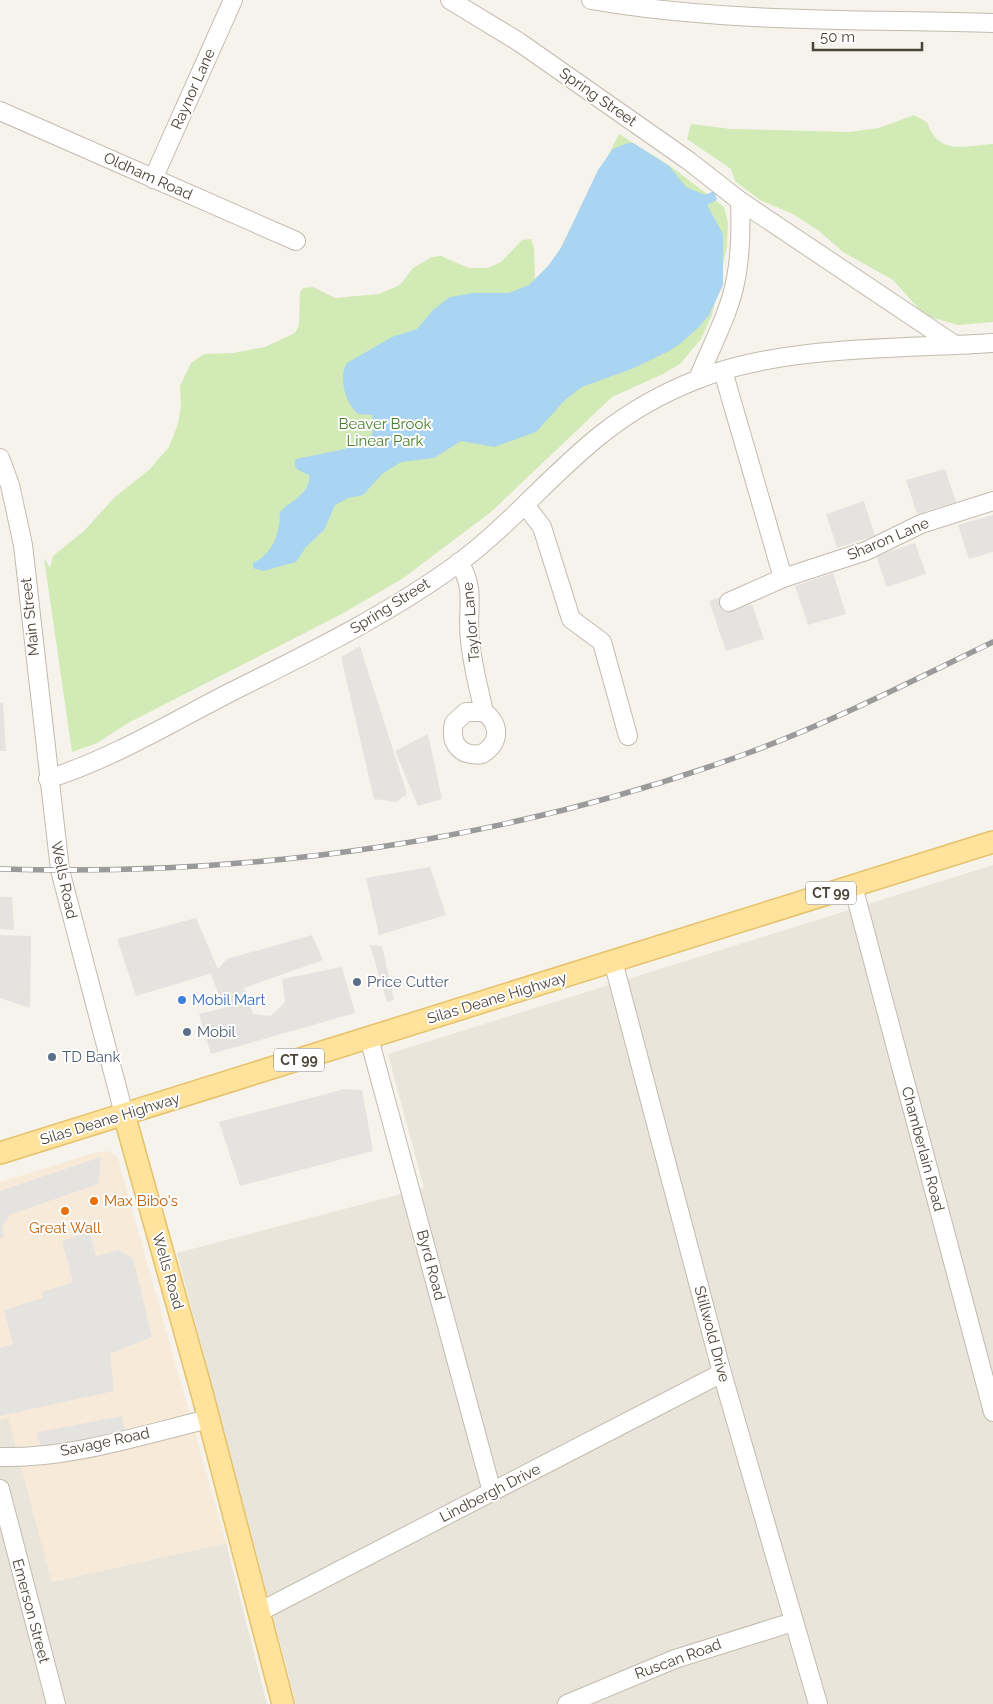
<svg xmlns="http://www.w3.org/2000/svg" width="993" height="1704" viewBox="0 0 993 1704" font-family="Raleway,sans-serif">
<rect width="100%" height="100%" fill="#f6f3ec"/>
<g fill="#eae5da">
<polygon points="993,865 993,1704 296,1704 177,1253 424,1188 388,1054"/>
<polygon points="8,1417 52,1582 226,1543 267,1704 0,1704 0,1420"/>
</g>
<polygon fill="#f7ead8" points="108,1151 117,1156 226,1543 52,1582 8,1418 0,1420 0,1182 94,1153"/>
<g fill="#d2eab5">
<path d="M 914,115 L 927,122 C 938,156 964,146 993,144 L 993,322 L 958,325 L 930,317 L 918,308 L 893,280 L 843,252 L 819,231 L 793,214 L 760,200 L 735,181 L 731,169 L 687,139 L 691,124 L 731,129 L 850,132 L 879,128 Z"/>
<polygon points="619,134 669,165 724,207 728,223 727,247 712,315 701,339 680,364 663,374 612,397 491,512 402,579 338,616 128,723 97,743 72,752 44,558 50,568 53,556 84,531 115,497 150,469 169,447 178,424 181,405 180,386 191,363 204,354 233,353 265,347 295,333 299,325 300,292 303,288 313,287 335,298 379,294 400,285 413,268 432,257 441,256 469,268 488,268 501,262 522,240 531,239 534,249 535,280 544,280"/>
</g>
<g fill="#e5e3e0">
<polygon points="945,469 956,502 917,514 906,480"/>
<polygon points="864,501 875,536 837,548 826,514"/>
<polygon points="993,515 993,552 969,559 958,525"/>
<polygon points="915,543 926,574 887,587 876,556"/>
<polygon points="833,573 846,614 808,625 795,586"/>
<polygon points="733,592 744,607 752,604 764,639 726,651 709,601"/>
<polygon points="360,646 407,794 396,802 374,799 341,657"/>
<polygon points="3,702 6,751 0,751 0,703"/>
<polygon points="428,734 442,799 418,806 395,751"/>
<polygon points="430,867 446,915 379,935 366,878"/>
<polygon points="0,897 12,897 14,930 0,929"/>
<polygon points="196,918 218,969 227,959 312,935 323,960 244,988 253,1014 271,1016 285,1002 282,979 342,967 355,1013 211,1054 199,1014 224,1008 211,975 213,973 136,996 117,939"/>
<polygon points="0,935 31,936 30,1008 0,998"/>
<polygon points="370,945 382,946 394,1000 387,1002"/>
<polygon points="345,1089 362,1090 373,1151 240,1186 219,1122"/>
<polygon points="101,1157 98,1184 9,1215 3,1226 3,1237 0,1238 0,1191"/>
<polygon points="90,1232 96,1256 119,1250 133,1258 152,1337 110,1354 114,1391 0,1416 0,1348 13,1344 4,1310 43,1298 42,1292 73,1282 62,1241"/>
<polygon points="122,1416 127,1438 44,1454 36,1433"/>
</g>
<path fill="#a9d4f2" d="M 628,143 L 633,143 L 669,166 L 686,187 L 705,195 L 714,191 L 717,200 L 707,205 L 723,234 L 723,285 L 709,315 L 700,326 L 681,343 L 669,351 L 634,368 L 582,387 L 566,399 L 536,432 L 494,447 L 461,441 L 434,458 L 401,462 L 382,474 L 363,495 L 348,498 L 335,505 L 324,530 L 306,547 L 296,562 L 263,571 L 253,568 L 253,563 C 273,554 280,533 280,512 C 290,501 312,493 309,475 C 303,471 291,470 296,459 L 345,449 L 372,435 L 374,425 L 372,415 L 358,414 C 345,403 338,377 347,363 L 392,337 L 417,329 L 433,310 L 450,297 L 473,293 L 509,293 L 529,285 L 548,266 L 561,248 L 598,170 L 613,149 Z"/>
<g fill="none" stroke-linecap="round" stroke-linejoin="round">
<defs>
<g id="minor">
<polyline points="450,0 519,42 689,161 740,201 955,345"/>
<path d="M 591,0 C 723,23 860,19 993,23"/>
<polyline points="0,111 296,241"/>
<polyline points="153,179 233,0"/>
<polyline points="723,371 783,578"/>
<path d="M 698,379 C 711,346 730,313 736,278 C 741,252 741,226 740,201"/>
<polyline points="0,458 10,485 23,545 60,870 124,1114"/>
<polyline points="526,506 542,527 571,619 602,642 628,736"/>
<path d="M 459,562 C 477,591 466,610 470,640 C 472,664 479,689 484,712 C 501,725 500,743 482,754 C 461,757 449,744 454,723 L 466,712 L 484,712"/>
<polyline points="729,602 783,578 866,551 921,524 993,501"/>
<path d="M 48,779 C 111,759 169,724 227,694 C 307,654 388,615 460,562 C 512,523 553,472 603,433 C 631,411 663,393 696,380 C 780,345 902,349 993,343"/>
<polyline points="853,886 993,1412"/>
<polyline points="613,961 722,1373 818,1704"/>
<polyline points="369,1038 492,1492"/>
<path d="M 0,1457 C 70,1459 141,1435 209,1419"/>
<polyline points="0,1489 56,1704"/>
<polyline points="259,1612 722,1373"/>
<polyline points="567,1704 675,1659 793,1622"/>
</g>
<g id="major">
<polyline points="124,1114 202,1393 283,1704"/>
<polyline points="0,1153 993,842"/>
</g>
</defs>
<use href="#minor" stroke="#c2bbae" stroke-width="20"/>
<use href="#major" stroke="#e6c16a" stroke-width="24"/>
<use href="#minor" stroke="#fff" stroke-width="18"/>
<use href="#major" stroke="#ffe39c" stroke-width="21"/>
<defs>
<path id="rail" d="M 0,869 C 254,877 509,841 748,753 C 832,722 912,681 993,642"/>
</defs>
<use href="#rail" stroke="#9a9a9a" stroke-width="5.5"/>
<use href="#rail" stroke="#fff" stroke-width="4" stroke-dasharray="11" stroke-linecap="butt"/>
</g>
<g fill="#5c6f8a" stroke="#fff" stroke-width="2">
<circle cx="357" cy="982" r="5"/>
<circle cx="187" cy="1032" r="5"/>
<circle cx="52" cy="1057" r="5"/>
</g>
<circle fill="#3f7fe0" stroke="#fff" stroke-width="2" cx="182" cy="1000" r="5"/>
<g fill="#e8710a" stroke="#fff" stroke-width="2">
<circle cx="94" cy="1201" r="5"/>
<circle cx="65" cy="1211" r="5"/>
</g>
<g text-anchor="middle" stroke-width="4" stroke-linejoin="round" paint-order="stroke">
<g fill="#fff" stroke="#817c74" stroke-width="1">
<rect x="806" y="881.5" width="50" height="23" rx="4"/>
<rect x="274" y="1048.5" width="50" height="23" rx="4"/>
</g>
<g font-size="14" font-weight="bold" fill="#4b4439">
<text x="831" y="898">CT 99</text>
<text x="299" y="1065">CT 99</text>
</g>
<g font-size="15" fill="#4b4439" stroke="#fff">
<text transform="translate(193 89) rotate(-66)" y="5">Raynor Lane</text>
<text transform="translate(598 97) rotate(35)" y="5">Spring Street</text>
<text transform="translate(148 176) rotate(24)" y="5">Oldham Road</text>
<text transform="translate(888 539) rotate(-23)" y="5">Sharon Lane</text>
<text transform="translate(390 606) rotate(-32)" y="5">Spring Street</text>
<text transform="translate(30 617) rotate(-96)" y="5">Main Street</text>
<text transform="translate(471 622) rotate(-95)" y="5">Taylor Lane</text>
<text transform="translate(64 880) rotate(78)" y="5">Wells Road</text>
<text transform="translate(497 998) rotate(-17)" y="5">Silas Deane Highway</text>
<text transform="translate(110 1119) rotate(-17)" y="5">Silas Deane Highway</text>
<text transform="translate(923 1149) rotate(75)" y="5">Chamberlain Road</text>
<text transform="translate(431 1265) rotate(75)" y="5">Byrd Road</text>
<text transform="translate(168 1271) rotate(74)" y="5">Wells Road</text>
<text transform="translate(712 1334) rotate(75)" y="5">Stillwold Drive</text>
<text transform="translate(105 1442) rotate(-12)" y="5">Savage Road</text>
<text transform="translate(490 1493) rotate(-27)" y="5">Lindbergh Drive</text>
<text transform="translate(31 1611) rotate(75)" y="5">Emerson Street</text>
<text transform="translate(678 1659) rotate(-20)" y="5">Ruscan Road</text>
</g>
<g font-size="15" fill="#4a7f2a" stroke="#fff">
<text x="385" y="429">Beaver Brook<tspan x="385" dy="17">Linear Park</tspan></text>
</g>
<g font-size="15" fill="#4e5e75" stroke="#fff" text-anchor="start">
<text x="367" y="987">Price Cutter</text>
<text x="197" y="1037">Mobil</text>
<text x="62" y="1062">TD Bank</text>
</g>
<g font-size="15" fill="#366cbe" stroke="#fff" text-anchor="start">
<text x="192" y="1005">Mobil Mart</text>
</g>
<g font-size="15" fill="#c56008" stroke="#fff" text-anchor="start">
<text x="104" y="1206">Max Bibo's</text>
<text x="65" y="1233" text-anchor="middle">Great Wall</text>
</g>
</g>
<path d="M813 42v8h109v-8" fill="none" stroke="#4b4439" stroke-width="2.5"/>
<text x="820" y="42" font-size="15" fill="#4b4439" stroke="#ffffff" stroke-width="4" paint-order="stroke">50 m</text>
</svg>
